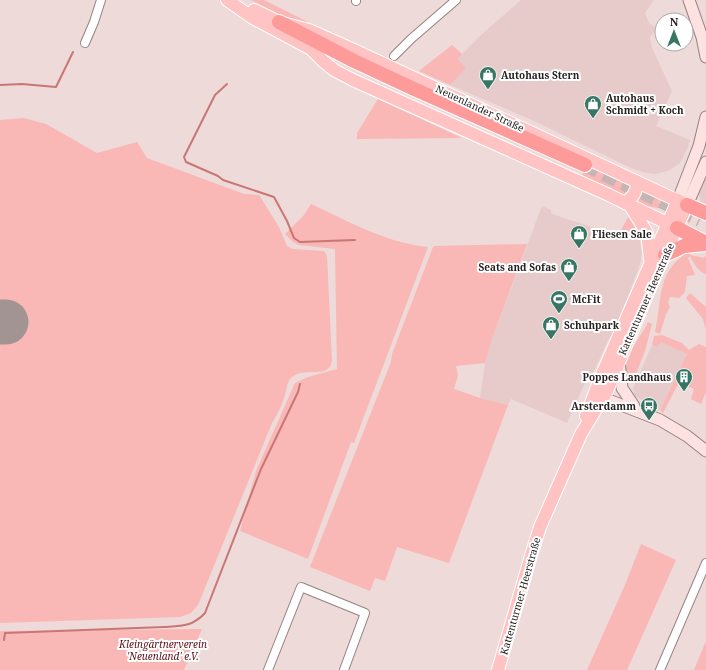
<svg xmlns="http://www.w3.org/2000/svg" width="706" height="670" viewBox="0 0 706 670" font-family="'Noto Serif',serif">
<rect width="100%" height="100%" fill="#eddad9"/>
<g fill="#e7cbca">
<polygon points="521,0 654,0 645,13 649,23 656,28 650,38 652,48 672,91 656,126 690,140 688,147 680,163 670,170 656,174 646,173 631,168 532,120 450,85 466,68 458,59 462,54 482,34"/>
<polygon points="706,177 706,206 701,202 699,194"/>
<polygon points="542,206 551,210 551,213 555,215 625,238 627,233 639,237 642,253 640,264 629,294 611,337 608,340 596,367 584,385 567,423 511,399 508,405 480,398 485,363 492,339"/>
<polygon points="661,342 687,354 660,410 635,396 633,388 652,345 658,347"/>
</g>
<g fill="#f9b7b5">
<polygon points="251,0 264,0 308,22 301,25"/>
<polygon points="452,45 462,54 458,59 466,68 450,85 419,71"/>
<polygon points="378,99 462,138 357,139 357,133"/>
<path d="M 24,118 L 46,124 L 97,153 L 137,142 L 147,158 L 244,194 L 259,195 L 279,227 L 287,246 L 293,249 L 324,251 L 327,256 L 332,361 C 328,380 305,366 292,377 C 286,382 287,391 284,398 C 281,407 277,415 272,423 L 198,605 L 191,613 L 180,617 L 0,623 L 0,120 Z"/>
<polygon points="588,163 632,186 627,195 623,195 580,179"/>
<polygon points="640,190 661,199 658,208 646,206 634,200"/>
<path d="M 311,204 C 348,221 386,243 428,247 L 354,443 L 351,442 L 308,559 L 240,531 L 256,471 L 295,383 L 308,377 L 337,369 L 335,249 L 299,245 L 293,242 L 285,234 L 304,215 Z"/>
<polygon points="628,217 637,230 639,237 627,233 625,238 618,236"/>
<polygon points="527,244 492,339 485,363 456,366 458,375 454,389 480,398 508,405 449,563 397,547 385,581 375,578 370,591 310,567 391,362 392,354 433,247 435,246"/>
<path d="M 689,251 L 691,255 L 704,258 L 706,255 L 706,274 C 698,272 693,262 690,256 L 688,258 L 695,275 L 687,276 L 685,292 L 679,298 L 670,297 L 668,302 L 670,307 L 666,314 L 660,334 L 655,332 C 663,298 655,274 689,251 Z"/>
<polygon points="690,293 706,307 706,330 703,319 686,298"/>
<path d="M 648,322 L 652,324 L 645,351 L 634,379 L 624,384 C 621,356 637,345 648,322 Z"/>
<polygon points="662,335 682,343 689,350 699,344 706,347 706,392 701,404 691,399 694,389 679,382 663,413 660,410 687,354 661,342 658,347 652,345 654,336"/>
<polygon points="641,544 676,560 627,670 587,670 625,585"/>
<polygon points="202,629 184,670 0,670 0,631"/>
<polygon points="706,641 706,670 694,670"/>
</g>
<g fill="none" stroke-linecap="round" stroke-linejoin="round">
<g stroke="#ca7675" stroke-width="2">
<polyline points="227,84 215,95 184,157 186,162 218,176 223,180 274,197 287,221 294,238 300,242 355,240"/>
<polyline points="0,85 22,84 56,87 73,52"/>
<path d="M 4,640 L 5,633 L 164,627 C 181,626 192,627 205,613 L 261,469 L 298,392 L 300,384"/>
</g>
<polyline stroke="#a29492" stroke-width="45" points="0,322 6,322"/>
<polyline stroke="#c6b5b4" stroke-width="14" stroke-dasharray="14 7" stroke-linecap="butt" points="585,165 700,220"/>
<defs>
<g id="street">
<polyline points="356,1 356,0"/>
<polyline points="85,43 94,22 101,0"/>
<polyline points="394,56 411,39 456,0"/>
<polyline points="268,670 301,587 365,613 344,670"/>
<polyline points="660,670 706,563"/>
</g>
<g id="secondary">
<polyline points="689,0 702,37 706,57"/>
<polyline points="678,200 699,146 706,117"/>
<polyline points="687,205 706,162"/>
<polyline points="619,361 622,388 634,406"/>
<polyline points="598,390 604,397 611,401 660,420 687,436 706,451"/>
</g>
<g id="primary">
<polyline points="227,0 253,18 311,49 323,61 334,70 353,80 609,195 677,228"/>
<polyline points="254,10 279,22 309,30 356,51 687,205"/>
<path d="M 625,203 C 633,197 637,192 637,182"/>
<polyline points="631,207 647,233 650,259"/>
<polyline points="586,416 600,379 678,200"/>
<polyline points="498,670 530,559 540,527 581,434 607,391 654,278 687,205"/>
</g>
<g id="highway">
<polyline points="279,22 354,61 414,89 585,165"/>
<polyline points="687,205 706,213"/>
<polyline points="677,228 706,243"/>
<polyline points="665,255 684,246 706,244"/>
</g>
</defs>
<use href="#street" stroke="#958382" stroke-width="10"/>
<use href="#secondary" stroke="#958382" stroke-width="13"/>
<use href="#primary" stroke="#fff" stroke-width="14"/>
<use href="#highway" stroke="#fff" stroke-width="16"/>
<use href="#street" stroke="#fff" stroke-width="8"/>
<use href="#secondary" stroke="#fee1e1" stroke-width="11"/>
<use href="#primary" stroke="#fec3c2" stroke-width="12"/>
<use href="#highway" stroke="#fd9b9a" stroke-width="14"/>
</g>
<defs>
<symbol id="shop-pin" viewBox="-11 -11 22 30"><path d="M0 17L-7.5 6A9.5 9.5 0 1 1 7.5 6Z" fill="#387663" stroke="#fff"/><path d="M-5-2.5h2.3a2.7 3.5 0 0 1 5.4 0H5L5.5 6h-11ZM-1.5-2.5h3a1.5 2.3 0 0 0-3 0Z" fill="#fff"/></symbol>
<symbol id="stadium-pin" viewBox="-11 -11 22 30"><path d="M0 17L-7.5 6A9.5 9.5 0 1 1 7.5 6Z" fill="#387663" stroke="#fff"/><path d="M0-5a6.5 5 0 1 0 0 10a6.5 5 0 1 0 0-10ZM-3.5-1.8h7v3.6h-7Z" fill="#fff"/></symbol>
<symbol id="building-pin" viewBox="-11 -11 22 30"><path d="M0 17L-7.5 6A9.5 9.5 0 1 1 7.5 6Z" fill="#387663" stroke="#fff"/><path d="M-4-6H4V6H1V3H-1V6H-4ZM-2.5-4.3h1.7v1.8h-1.7ZM.8-4.3h1.7v1.8H.8ZM-2.5-1h1.7V.8h-1.7ZM.8-1h1.7V.8H.8Z" fill="#fff"/></symbol>
<symbol id="bus-pin" viewBox="-11 -11 22 30"><path d="M0 17L-7.5 6A9.5 9.5 0 1 1 7.5 6Z" fill="#387663" stroke="#fff"/><path d="M-5-6H5V4H4V6H2V4H-2V6H-4V4H-5ZM-3.5-4V0h7V-4ZM-3.5 1.2v1.5H-2V1.2ZM2 1.2v1.5H3.5V1.2Z" fill="#fff"/></symbol>
</defs>
<g fill-rule="evenodd">
<use href="#shop-pin" x="478" y="65" width="20" height="27"/>
<use href="#shop-pin" x="583" y="94" width="20" height="27"/>
<use href="#shop-pin" x="569" y="224" width="20" height="27"/>
<use href="#shop-pin" x="559" y="257" width="20" height="27"/>
<use href="#stadium-pin" x="549" y="289" width="20" height="27"/>
<use href="#shop-pin" x="541" y="315" width="20" height="27"/>
<use href="#building-pin" x="674" y="367" width="20" height="27"/>
<use href="#bus-pin" x="639" y="396" width="20" height="27"/>
</g>
<g text-anchor="middle" stroke-width="4" stroke-linejoin="round" paint-order="stroke">
<g font-size="10" font-weight="bold" fill="#292222" stroke="#fff" text-anchor="start">
<text x="501" y="79">Autohaus Stern</text>
<text x="606" y="102">Autohaus<tspan x="606" dy="12">Schmidt + Koch</tspan></text>
<text x="592" y="238">Fliesen Sale</text>
<text x="556" y="271" text-anchor="end">Seats and Sofas</text>
<text x="572" y="303">McFit</text>
<text x="564" y="329">Schuhpark</text>
<text x="671" y="381" text-anchor="end">Poppes Landhaus</text>
<text x="636" y="410" text-anchor="end">Arsterdamm</text>
</g>
<g font-size="10" fill="#292222" stroke="#fff">
<text transform="translate(480 108) rotate(25)" y="4">Neuenlander Straße</text>
<text transform="translate(646 299) rotate(-66)" y="4">Kattenturmer Heerstraße</text>
<text transform="translate(520 596) rotate(-74)" y="4">Kattenturmer Heerstraße</text>
</g>
<g font-size="10" font-style="italic" fill="#5b0d16" stroke="#fff">
<text x="163" y="648">Kleingärtnerverein<tspan x="163" dy="12">'Neuenland' e.V.</tspan></text>
</g>
</g>
<g transform="translate(674 32)"><circle r="19" fill="#ffffff" stroke="#a9a7a7"/>
<path d="M0-3L7 15L0 10L-7 15Z" fill="#387663"/>
<text y="-6" font-size="11" font-weight="bold" text-anchor="middle" fill="#292222">N</text>
</g>
</svg>
